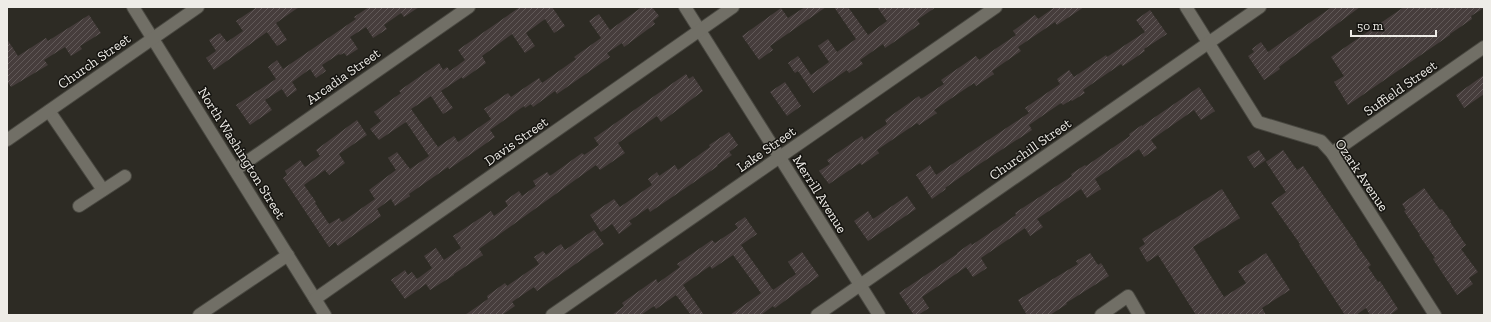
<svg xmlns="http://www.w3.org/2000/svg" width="1491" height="322" viewBox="0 0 1491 322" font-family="'Zilla Slab',serif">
<defs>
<pattern id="building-hatch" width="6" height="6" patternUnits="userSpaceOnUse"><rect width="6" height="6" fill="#463d3c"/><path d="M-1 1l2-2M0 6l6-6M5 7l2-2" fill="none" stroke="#615958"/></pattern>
</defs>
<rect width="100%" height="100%" fill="#2d2b24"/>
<g fill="url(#building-hatch)">
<polygon points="257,7 299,7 276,23 287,40 277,46 267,32 214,70 206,58 216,51 209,40 220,33 227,42 243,31 236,21"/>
<polygon points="369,7 419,7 404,17 401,13 384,25 387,29 373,38 366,27 350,37 358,49 347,56 344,53 340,55 339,54 322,65 326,71 316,78 310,69 292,82 297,90 287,97 282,89 265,100 272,110 250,125 236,105 276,79 268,67 277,60 283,69 356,19 354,17"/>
<polygon points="520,7 552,7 565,26 554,33 545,19 526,33 535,46 525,53 512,34 482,56 486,63 463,79 462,77 441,91 453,108 443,114 431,96 411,109 438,147 454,136 458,142 491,119 484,109 508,93 511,97 539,78 542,83 576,59 574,57 601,38 589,21 599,14 610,30 642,7 652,7 659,16 653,21 655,24 624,47 622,43 607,53 610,57 557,94 555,91 533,107 531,104 525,108 524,106 490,130 495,137 471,154 449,169 448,167 409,194 410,196 395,206 391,199 377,209 381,216 338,246 335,242 329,247 283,178 287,175 285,171 300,160 305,167 320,156 316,150 357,120 367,135 339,154 345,163 329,175 325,170 304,185 316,202 315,203 329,224 339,218 342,222 375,199 369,190 396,170 388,158 397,152 410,169 429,156 406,122 379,140 370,129 381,121 374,112 401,93 399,91 439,63 443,70 447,67 450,71 465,60 458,50"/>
<polygon points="805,7 826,7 770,46 773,50 759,60 742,36 781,8 788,18"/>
<polygon points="834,7 848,7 868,35 887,21 877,7 936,7 917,20 920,24 900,38 885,48 883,44 860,60 863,64 849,73 847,70 813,93 798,71 795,73 788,63 798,56 811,75 829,62 818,46 828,39 837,52 856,39"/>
<polygon points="1055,7 1084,7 1057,25 1055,22 1018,47 1021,51 992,71 994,74 976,86 974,83 934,110 937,113 919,125 917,123 877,150 879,153 862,165 860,163 829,184 819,171 830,164 827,160 862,136 864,140 887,124 885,120 919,96 921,99 944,84 941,80 976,56 979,60 1016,35 1013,31 1035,15 1038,19"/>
<polygon points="1332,7 1360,7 1279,67 1280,69 1264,80 1248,56 1254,52 1252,49 1261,42 1268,52"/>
<polygon points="1404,7 1484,8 1471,16 1472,19 1450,34 1450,35 1348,105 1334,82 1344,76 1331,57"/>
<polygon points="1150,10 1167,34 1144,49 1145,51 1123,66 1121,64 1083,90 1085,93 1072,101 1071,100 1063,105 1061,103 1029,125 1032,130 972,169 945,188 946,189 932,199 916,175 930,165 936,175 1029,113 1025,108 1060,84 1057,79 1069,70 1074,77 1106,55 1107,57 1145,32 1136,20"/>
<polygon points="89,15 101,33 80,46 82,49 71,56 65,47 44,60 48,65 11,87 7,81 7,39 18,56 46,38 48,41"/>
<polygon points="686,74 689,79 693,76 703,91 661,122 657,116 618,143 625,153 600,170 596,165 479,249 483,255 454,274 454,275 430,290 426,284 405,299 391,280 405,270 408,275 412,272 417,279 432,268 424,256 436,248 444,260 461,248 453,236 491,211 494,216 508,206 505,201 519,191 522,196 536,186 533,181 547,172 550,176 582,153 584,155 599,145 594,138"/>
<polygon points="1484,75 1484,94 1464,108 1456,95"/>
<polygon points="785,82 801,106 787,116 770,92"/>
<polygon points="1199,87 1215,111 1201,120 1194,110 1151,140 1157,148 1144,157 1139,149 1095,179 1101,189 1087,198 1081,189 1037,219 1043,227 1030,236 1025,228 981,258 987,268 973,277 966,267 922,297 929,308 918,315 914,315 899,293 957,254 957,253 971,243 972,245 1016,215 1015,213 1072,176 1071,174 1085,165 1086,166 1130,136 1129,134 1142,125 1142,126"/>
<polygon points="729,132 738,145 729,152 732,155 717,165 718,166 650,212 648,208 629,221 632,224 619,234 612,224 601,232 590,215 614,199 620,207 652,185 648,179 657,172 659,176 675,165 678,170 710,147 709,145"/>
<polygon points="1259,150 1266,160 1254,168 1247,157"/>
<polygon points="1283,150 1297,170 1303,166 1357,244 1356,244 1371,265 1368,267 1378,282 1380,281 1398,309 1390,315 1370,315 1366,308 1356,315 1345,315 1299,245 1300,244 1271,203 1286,192 1266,162"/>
<polygon points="1424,188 1440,210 1442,209 1451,221 1450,222 1466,245 1461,249 1478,272 1469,278 1473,284 1457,295 1433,259 1435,258 1419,235 1420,235 1404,211 1406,210 1402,204"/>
<polygon points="1222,189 1240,218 1193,247 1224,297 1246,283 1238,271 1266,253 1290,290 1262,308 1266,315 1196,315 1158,255 1147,262 1139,248 1145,244 1142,239"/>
<polygon points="907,196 916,209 868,241 854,221 868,211 873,219"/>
<polygon points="745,217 757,234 741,245 773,290 796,274 788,262 802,252 819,276 775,308 773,306 761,315 730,315 761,293 733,255 712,269 710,266 683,285 704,315 691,315 676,295 656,309 654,306 641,315 612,315 624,306 622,303 656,279 658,283 680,267 677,264 712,240 715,243 738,228 735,224"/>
<polygon points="594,230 604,244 537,291 534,287 512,302 515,306 502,315 465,315 488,299 487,296 505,283 507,286 539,264 534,257 543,251 546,255 561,244 565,250"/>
<polygon points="1090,253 1098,265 1101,263 1109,276 1066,303 1067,304 1050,315 1027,315 1018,300 1078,264 1076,261"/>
</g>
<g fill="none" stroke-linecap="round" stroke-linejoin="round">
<defs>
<g id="minor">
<polyline points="133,7 325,315"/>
<polyline points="685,7 879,315"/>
<polyline points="1186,7 1258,122 1321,141 1332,153 1435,315"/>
<polyline points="49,111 103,190"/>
<polyline points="7,140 198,7"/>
<polyline points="1332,153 1484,47"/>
<polyline points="235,170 469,7"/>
<polyline points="79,206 125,176"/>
<polyline points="315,299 733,7"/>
<polyline points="199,315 288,255"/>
<polyline points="552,315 996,7"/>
<polyline points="817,315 1260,7"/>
<polyline points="1101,315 1128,296 1139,315"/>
</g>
</defs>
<use href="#minor" stroke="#494841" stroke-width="14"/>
<use href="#minor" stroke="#716f66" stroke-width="12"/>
</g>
<g text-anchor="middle" stroke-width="3" stroke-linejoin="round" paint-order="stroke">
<g font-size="14" fill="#eeece7" stroke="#151410">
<text transform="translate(94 61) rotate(-35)" y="5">Church Street</text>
<text transform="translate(343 76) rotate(-35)" y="5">Arcadia Street</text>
<text transform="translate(1400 88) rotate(-35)" y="5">Suffield Street</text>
<text transform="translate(516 141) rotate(-35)" y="5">Davis Street</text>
<text transform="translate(766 149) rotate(-35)" y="5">Lake Street</text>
<text transform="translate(1030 149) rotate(-35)" y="5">Churchill Street</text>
<text transform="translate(242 153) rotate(58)" y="5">North Washington Street</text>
<text transform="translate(1362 175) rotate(56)" y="5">Ozark Avenue</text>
<text transform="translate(820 194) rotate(58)" y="5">Merrill Avenue</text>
</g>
</g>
<rect width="1491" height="322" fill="none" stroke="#eeece7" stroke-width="16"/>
<path d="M1351 30v6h85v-6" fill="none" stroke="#eeece7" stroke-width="2"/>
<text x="1357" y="30" font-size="12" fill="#eeece7" stroke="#151410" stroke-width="3" paint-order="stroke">50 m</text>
</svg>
